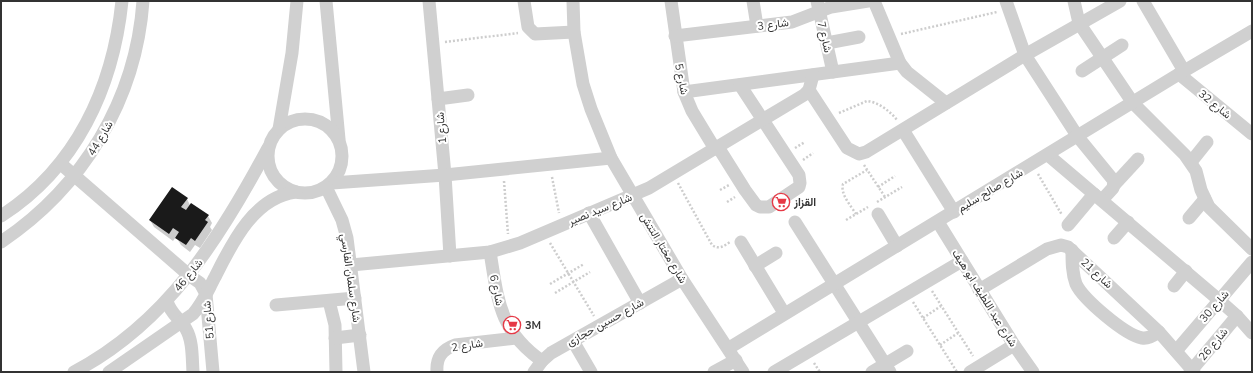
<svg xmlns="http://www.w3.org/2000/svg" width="1253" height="373" viewBox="0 0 1253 373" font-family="'Nunito Sans',Vazirmatn,sans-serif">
<rect width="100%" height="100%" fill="#fff"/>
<polygon fill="#0003" points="187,199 190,205 208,216 212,223 210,227 212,230 200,248 195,245 190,252 181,245 176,237 173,241 154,227 150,220"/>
<polygon fill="#1a1a1a" points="172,187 188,198 181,207 186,210 191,203 209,215 205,220 208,222 195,241 191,238 186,245 175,238 179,232 173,228 169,234 149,220"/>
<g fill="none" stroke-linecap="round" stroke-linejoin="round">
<g stroke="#cdcdcd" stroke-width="2.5" stroke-dasharray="2 2" stroke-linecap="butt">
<polyline points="901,34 997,12"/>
<polyline points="445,42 518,33"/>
<path d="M 839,113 L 867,101 C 878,102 890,111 897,120"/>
<polyline points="795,148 805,142"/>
<polyline points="803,160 813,153"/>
<polyline points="864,165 885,197"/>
<polyline points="1038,174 1062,215"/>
<polyline points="552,177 559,213"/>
<polyline points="504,181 508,234"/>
<path d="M 678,183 L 712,245 C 719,250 724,246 730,242"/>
<polyline points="878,187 895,176"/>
<polyline points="720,190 729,185"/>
<polyline points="727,202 735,197"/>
<polyline points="877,202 902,187"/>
<path d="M 856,214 C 851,206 840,194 843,184 L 867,170"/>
<polyline points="846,220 868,207"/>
<polyline points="550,243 594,316"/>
<polyline points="550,284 584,264"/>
<polyline points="932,291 973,356"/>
<polyline points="555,293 590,272"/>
<polyline points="913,302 957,372"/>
<polyline points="923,318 941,306"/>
<polyline points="940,345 958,333"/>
<polyline points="814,363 820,372"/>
</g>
<g stroke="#d0d0d0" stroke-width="13">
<polyline points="326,1 339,139"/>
<polyline points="429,1 445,175 450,256"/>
<polyline points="524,1 528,27 535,34 574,32"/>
<polyline points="573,1 574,32 583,84 591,109 611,158 682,279 743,372"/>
<polyline points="671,1 684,92 692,111 715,149"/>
<polyline points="753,1 757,26"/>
<polyline points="817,1 833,72"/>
<polyline points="874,1 900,63 907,72 946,103"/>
<polyline points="1006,1 1025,55 1078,137 1114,181 1113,188 1102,200"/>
<polyline points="1074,1 1079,23 1133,103 1185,155 1196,171 1201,190 1209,207 1252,249"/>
<polyline points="1143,1 1184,71"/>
<polyline points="675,36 792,22 831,7 868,1"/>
<polyline points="827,43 859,37"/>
<polyline points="1082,71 1122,45"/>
<polyline points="1179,74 1252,134"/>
<polyline points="809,90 847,148 859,154 866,152 1025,55 1120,1"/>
<polyline points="684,92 900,63"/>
<polyline points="438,99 468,95"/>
<circle cx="305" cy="156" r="37"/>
<polyline points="279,129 292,53 297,1"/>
<polyline points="903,130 954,212"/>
<polyline points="718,147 745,190 756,205 760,207 769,207 799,187 800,183 799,175 740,85"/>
<polyline points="1048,155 1219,300 1237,316 1252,333"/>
<polyline points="1191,162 1207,142"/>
<polyline points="61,164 190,276 200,283 206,294 213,372"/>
<polyline points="332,183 445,175 611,158"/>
<polyline points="1114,185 1138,159"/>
<polyline points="326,187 342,220 347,238 364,372"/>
<polyline points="589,213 640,303"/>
<polyline points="878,214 897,246"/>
<path d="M 1,216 C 76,168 113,88 122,1"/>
<polyline points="1189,218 1205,199"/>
<polyline points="795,222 890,372"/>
<polyline points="938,222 1014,345 1033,372"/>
<polyline points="1068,225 1094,194"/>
<polyline points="1114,238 1128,222"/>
<path d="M 1,242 C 83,187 136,100 143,1"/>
<polyline points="741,242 784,313"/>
<path d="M 1072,250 C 1072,262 1072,273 1076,284 C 1083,299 1125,335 1142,338 C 1149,339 1154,335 1159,332"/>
<path d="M 490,252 C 498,300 499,331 542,361"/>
<polyline points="351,265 490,252 520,243 649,188 804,95 809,90 813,75"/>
<polyline points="755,266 776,253"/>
<polyline points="1174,286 1186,271"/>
<polyline points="979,290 1047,249 1061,245 1068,247 1159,332 1194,372"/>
<path d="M 167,301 C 171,315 180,318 186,329 C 193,341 192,358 193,372"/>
<polyline points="329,301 335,325 336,372"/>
<polyline points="276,305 355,298"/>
<polyline points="335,338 360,335"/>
<polyline points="573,341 591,372"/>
<polyline points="729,348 1179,74 1252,31"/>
<polyline points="1176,351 1252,262"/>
<path d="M 74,372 C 167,323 220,238 268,148"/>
<path d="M 109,372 L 193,314 C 203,303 208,290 215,277 C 232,243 254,197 296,192"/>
<path d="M 437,372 C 436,358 441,350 455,345 L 516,338"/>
<polyline points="534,372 542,361 551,353 682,279"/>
<polyline points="714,372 736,360"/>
<polyline points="774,372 962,261"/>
<polyline points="872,372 907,351"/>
<polyline points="970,372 1014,345"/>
<polyline points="1190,372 1237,316"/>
</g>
</g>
<defs>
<symbol id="supermarket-ring" viewBox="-11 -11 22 22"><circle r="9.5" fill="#fff" stroke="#e63946" stroke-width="1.5"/><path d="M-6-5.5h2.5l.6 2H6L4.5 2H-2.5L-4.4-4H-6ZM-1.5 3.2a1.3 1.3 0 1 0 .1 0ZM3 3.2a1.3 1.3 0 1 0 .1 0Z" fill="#e63946"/></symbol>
</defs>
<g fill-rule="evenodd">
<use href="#supermarket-ring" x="771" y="192" width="20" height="20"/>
<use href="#supermarket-ring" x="502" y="315" width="20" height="20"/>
</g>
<g text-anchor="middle" stroke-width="4" stroke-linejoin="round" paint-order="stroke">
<g font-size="11" fill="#333" stroke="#fff">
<text transform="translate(773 24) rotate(-7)" y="4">شارع 3</text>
<text transform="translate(825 37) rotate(77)" y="4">شارع 7</text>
<text transform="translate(682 79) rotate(79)" y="4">شارع 5</text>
<text transform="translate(1215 104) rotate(39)" y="4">شارع 32</text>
<text transform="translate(441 128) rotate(-95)" y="4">شارع 1</text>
<text transform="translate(100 138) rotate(-59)" y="4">شارع 44</text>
<text transform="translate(990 190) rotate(-31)" y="4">شارع صالح سليم</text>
<text transform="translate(600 209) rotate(-22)" y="4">شارع سيد نصير</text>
<text transform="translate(664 248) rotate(59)" y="4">شارع مختار التتش</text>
<text transform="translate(1097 273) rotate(43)" y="4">شارع 21</text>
<text transform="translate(188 275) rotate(-51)" y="4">شارع 46</text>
<text transform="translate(351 278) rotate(82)" y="4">شارع سلمان الفارسي</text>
<text transform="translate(497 290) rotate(78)" y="4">شارع 6</text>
<text transform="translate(985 298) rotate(58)" y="4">شارع عبد اللطيف ابو هيف</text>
<text transform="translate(1214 306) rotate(-49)" y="4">شارع 30</text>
<text transform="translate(208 320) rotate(-95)" y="4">شارع 51</text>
<text transform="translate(605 322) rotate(-29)" y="4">شارع حسين حجازى</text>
<text transform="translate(1213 344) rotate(-50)" y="4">شارع 26</text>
<text transform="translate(467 345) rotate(-9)" y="4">شارع 2</text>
</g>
<g font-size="11" font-weight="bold" fill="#333" stroke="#fff" text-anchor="start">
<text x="794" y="206">القزاز</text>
<text x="525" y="329">3M</text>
</g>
</g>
<rect width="1253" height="373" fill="none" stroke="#333333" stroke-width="4"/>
</svg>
